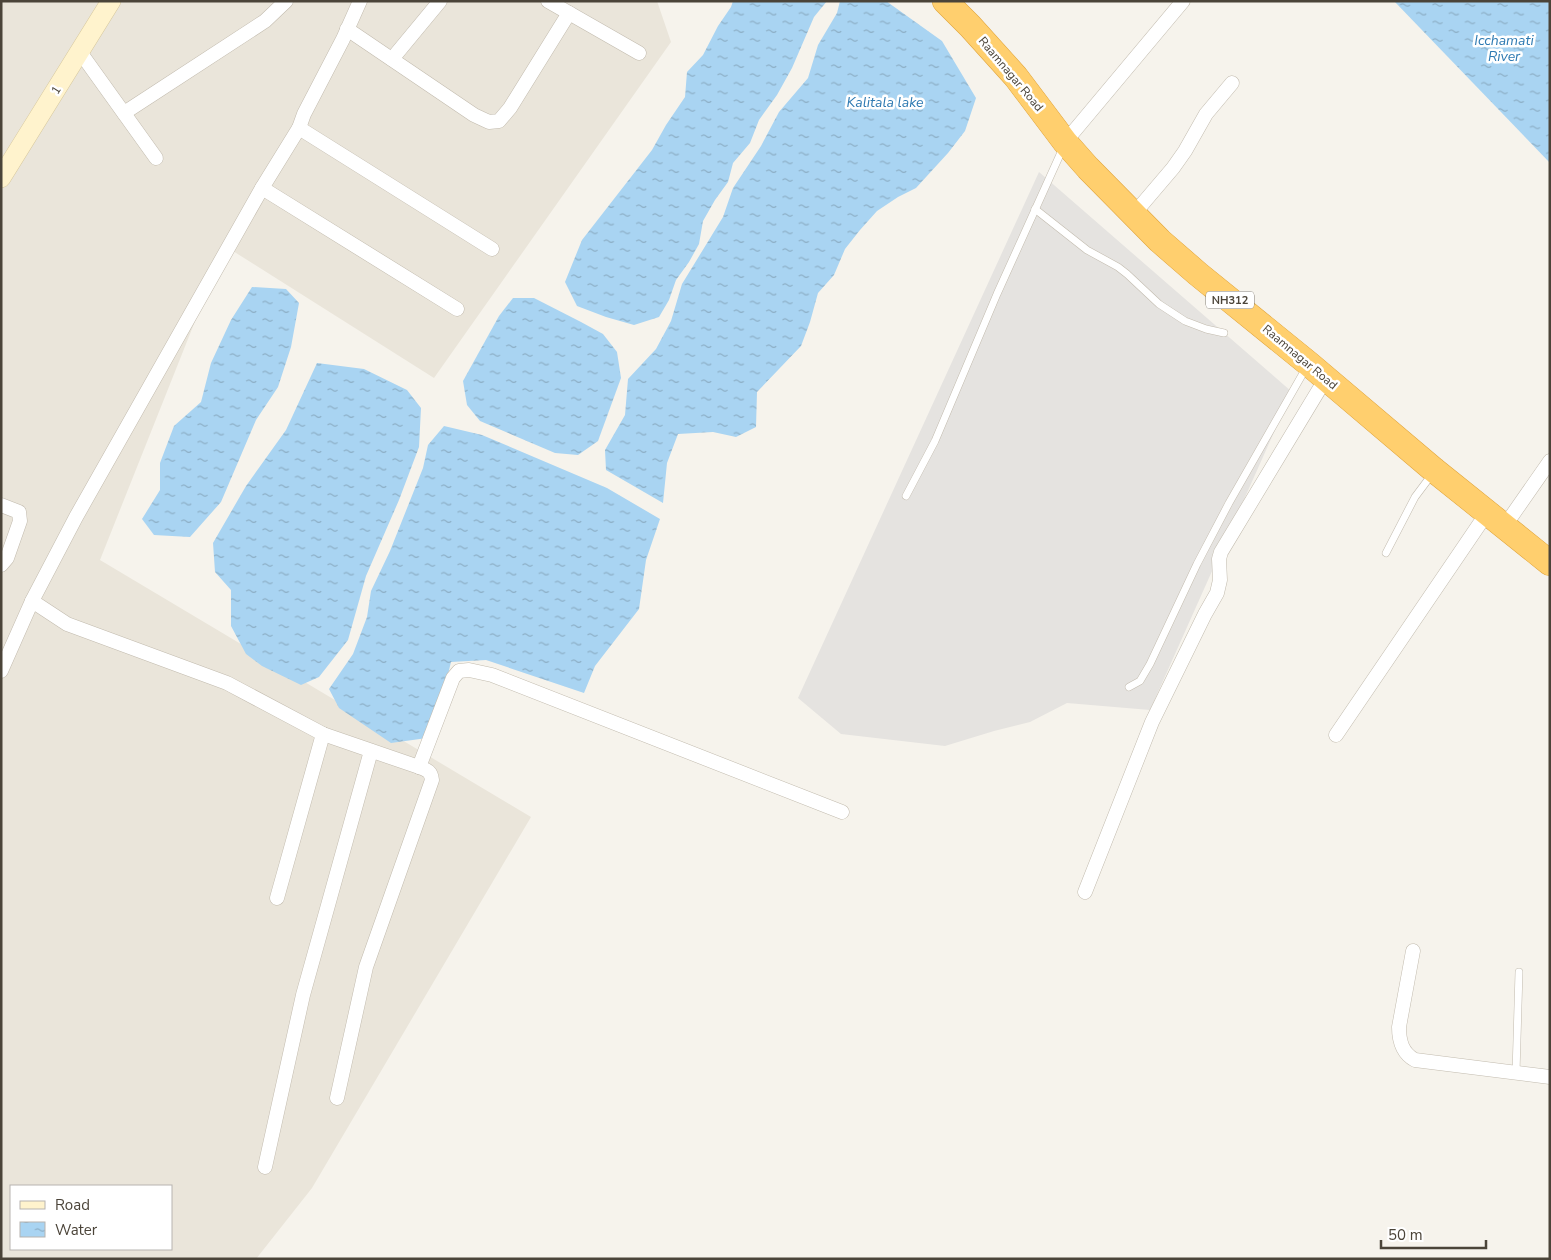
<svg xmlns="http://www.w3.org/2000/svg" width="1551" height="1260" viewBox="0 0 1551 1260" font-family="'Nunito Sans',sans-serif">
<defs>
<pattern id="water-ripples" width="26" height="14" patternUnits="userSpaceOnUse" patternTransform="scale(1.25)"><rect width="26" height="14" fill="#a9d4f2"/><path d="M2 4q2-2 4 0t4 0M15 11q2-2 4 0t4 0" fill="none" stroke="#8caec5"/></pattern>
</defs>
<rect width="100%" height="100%" fill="#f6f3ec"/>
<path fill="#eae5da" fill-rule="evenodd" d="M 1,1 L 657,1 L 671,42 L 434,378 L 225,246 L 100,560 L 531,817 L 312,1188 L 256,1259 L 1,1259 ZM 11,1186 L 171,1186 L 171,1249 L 11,1249 Z"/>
<polygon fill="#e5e3e0" points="1039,172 1292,392 1150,710 1067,703 1030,722 994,731 945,746 841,734 798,698"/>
<g fill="url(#water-ripples)">
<polygon points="733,1 827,1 814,17 792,68 777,95 759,120 750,143 733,163 728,182 715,200 703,221 699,244 689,262 676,280 669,300 659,317 634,325 606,317 577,306 565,282 582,240 652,150 666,125 685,97 687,72 703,55 718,26 731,7"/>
<polygon points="840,1 886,1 942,41 976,98 965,131 948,153 916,188 898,197 877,211 860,230 845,249 834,275 818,293 810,322 801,346 757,392 756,427 736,437 713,432 678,434 667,463 663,503 606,470 605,450 625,415 628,379 656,349 671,321 682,284 723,217 733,188 761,146 779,112 808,78 818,45 837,13"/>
<polygon points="1394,1 1550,1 1550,163"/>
<polygon points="252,287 286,289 299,303 291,347 278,387 256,420 221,502 190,537 154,535 142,519 160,490 160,463 174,426 201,402 211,363 231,320"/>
<polygon points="513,298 534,298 581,322 603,334 617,352 621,378 598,441 578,455 555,453 480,421 467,405 463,381 499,316"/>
<polygon points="317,363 364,369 407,390 421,408 419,447 399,500 366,576 348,640 319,677 301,685 262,666 246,654 231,626 231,590 215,572 213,543 246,486 286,430"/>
<polygon points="444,426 482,435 607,488 660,519 646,560 639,609 595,666 584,693 486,660 451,662 441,703 427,738 391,743 339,708 329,689 353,654 367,617 371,591 390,551 423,468 428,445"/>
</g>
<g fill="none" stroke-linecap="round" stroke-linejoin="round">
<defs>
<g id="lane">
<polyline points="1035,209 1087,250 1118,267 1127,274 1159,304 1185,321 1206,329 1224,333"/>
<polyline points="906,496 935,441 997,294 1063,148"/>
<polyline points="1386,553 1415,497 1433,473"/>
<polyline points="1129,687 1140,681 1150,664 1197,564 1229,503 1306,368"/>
<polyline points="1516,1073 1519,972"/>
</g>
<g id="street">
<polyline points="548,1 639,53"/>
<polyline points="347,29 474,115 489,122 499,121 510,108 569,13"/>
<polyline points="80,52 156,158"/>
<polyline points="392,59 440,1"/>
<polyline points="124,113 265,21 286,1"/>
<polyline points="299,128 492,249"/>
<polyline points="1065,142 1183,1"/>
<polyline points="262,188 457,309"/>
<polyline points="1133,215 1173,168 1185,151 1206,114 1232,83"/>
<polyline points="1,505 19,512 20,521 7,558 1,565"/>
<polyline points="1504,527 1550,461"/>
<path d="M 32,601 L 67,624 L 227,683 L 323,734 L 419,767 C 427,770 431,771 432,780 L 366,967 L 337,1098"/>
<polyline points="1,671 32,601 76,517 262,188 299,128 304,114 343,39 360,1"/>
<polyline points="1336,735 1487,513"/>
<polyline points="419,767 453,678 459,671 469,670 492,675 842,812"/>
<polyline points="1085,892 1152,722 1205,614 1217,593 1220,580 1219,559 1221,552 1326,378"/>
<polyline points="277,898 323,734"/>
<path d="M 1413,951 L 1399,1027 C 1399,1041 1402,1053 1415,1060 L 1550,1077"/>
<polyline points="265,1167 303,995 371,751"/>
</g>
<polyline id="secondary" points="1,178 111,1"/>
<polyline id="highway" points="945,1 970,26 1016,77 1065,142 1088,168 1160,241 1198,274 1309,364 1434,470 1550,563"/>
</defs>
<use href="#lane" stroke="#c2bbae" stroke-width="8"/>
<use href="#street" stroke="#c2bbae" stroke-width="15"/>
<use href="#secondary" stroke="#d6c79b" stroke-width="20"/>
<use href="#highway" stroke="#e0a43c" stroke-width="26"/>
<use href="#lane" stroke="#fff" stroke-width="7"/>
<use href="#street" stroke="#fff" stroke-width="14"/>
<use href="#secondary" stroke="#fff3cd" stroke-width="19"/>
<use href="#highway" stroke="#ffcf6e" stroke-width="25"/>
</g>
<g text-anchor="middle" stroke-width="5" stroke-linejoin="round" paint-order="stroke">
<rect fill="#fff" stroke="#817c74" stroke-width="1" x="1206" y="291.5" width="48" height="17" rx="4"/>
<g font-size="11" font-weight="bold" fill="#4b4439">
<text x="1230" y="304">NH312</text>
</g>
<g font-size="12" fill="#4b4439" stroke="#fff">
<text transform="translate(1011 74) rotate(50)" y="4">Raamnagar Road</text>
<text transform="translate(56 90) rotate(-58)" y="4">1</text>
<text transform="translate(1300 357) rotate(40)" y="4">Raamnagar Road</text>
</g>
<g font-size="14" font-style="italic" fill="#2e7ab2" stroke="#fff">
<text x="1504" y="45">Icchamati<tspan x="1504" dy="16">River</tspan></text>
<text x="885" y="107">Kalitala lake</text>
</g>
</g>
<rect width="1551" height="1260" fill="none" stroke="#4b4439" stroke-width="5"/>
<rect x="10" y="1185" width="162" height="65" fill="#ffffff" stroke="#b7b4b0"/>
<rect x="20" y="1201" width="25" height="8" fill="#fff3cd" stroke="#b7b4b0"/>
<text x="55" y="1210" font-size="15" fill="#4b4439">Road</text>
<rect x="20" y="1222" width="25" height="15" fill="url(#water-ripples)" stroke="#b7b4b0"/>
<text x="55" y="1235" font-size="15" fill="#4b4439">Water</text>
<path d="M1381 1240v8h105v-8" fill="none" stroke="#4b4439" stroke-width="2.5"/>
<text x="1388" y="1240" font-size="15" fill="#4b4439" stroke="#ffffff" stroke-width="4" paint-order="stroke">50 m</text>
</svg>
